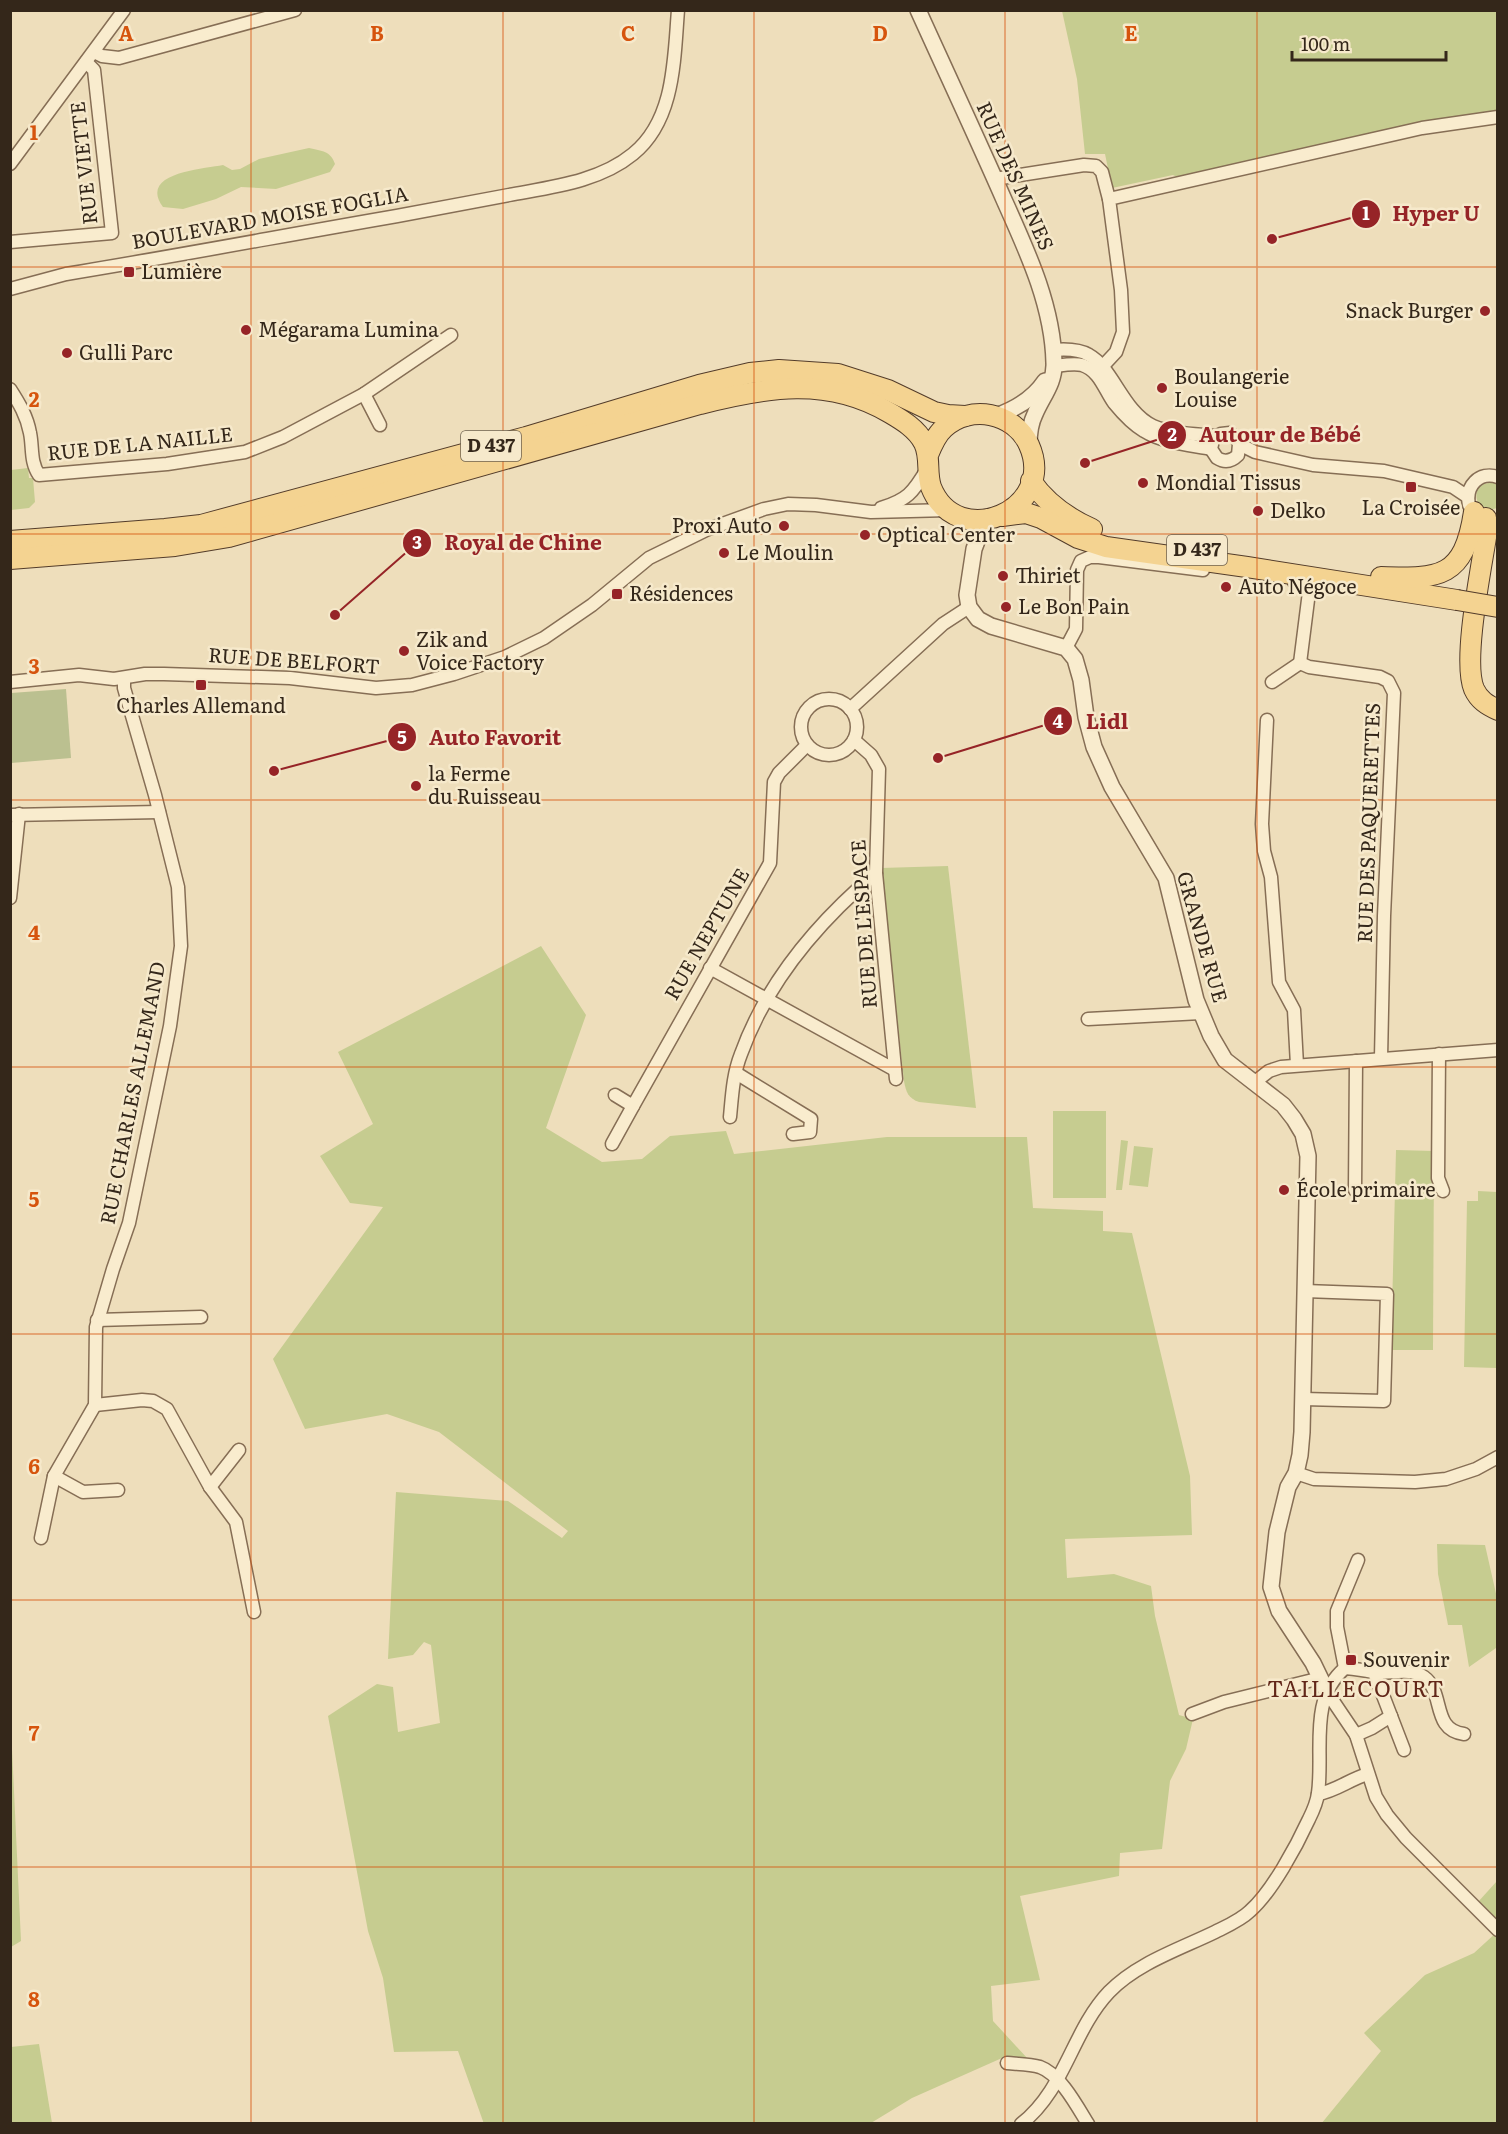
<svg xmlns="http://www.w3.org/2000/svg" width="1508" height="2134" viewBox="0 0 1508 2134" font-family="Literata,serif">
<rect width="100%" height="100%" fill="#eedebb"/>
<g fill="#c6cc90">
<polygon points="1062,11 1497,11 1497,110 1417,124 1181,179 1173,175 1112,188 1105,154 1085,154 1077,79"/>
<path d="M 309,148 C 322,151 331,151 335,164 L 330,172 L 276,189 L 241,187 L 216,199 L 183,209 L 163,207 C 138,173 202,169 223,165 L 232,170 L 240,169 L 259,159 Z"/>
<polygon points="28,468 29,478 33,478 35,502 29,508 11,510 11,470"/>
<path d="M 1493,482 L 1497,484 L 1497,508 C 1482,514 1470,499 1480,485 Z"/>
<path d="M 948,866 L 976,1108 L 919,1102 C 908,1098 906,1092 904,1081 L 881,868 Z"/>
<polygon points="541,946 586,1015 546,1128 602,1162 642,1159 670,1136 726,1131 734,1154 887,1137 1027,1137 1033,1208 1103,1211 1103,1231 1132,1233 1190,1476 1192,1535 1065,1539 1067,1578 1114,1574 1151,1586 1155,1616 1179,1715 1193,1719 1186,1749 1170,1781 1162,1849 1120,1853 1119,1876 1020,1896 1040,1980 991,1986 993,2021 1028,2059 1002,2058 912,2098 871,2123 484,2124 458,2051 394,2052 383,1978 368,1931 328,1716 377,1684 393,1687 398,1732 440,1723 431,1645 424,1642 413,1655 388,1659 396,1492 508,1501 562,1538 568,1531 439,1432 387,1414 305,1429 273,1359 383,1207 350,1203 320,1156 373,1124 338,1052"/>
<rect x="1053" y="1111" width="53" height="87"/>
<polygon points="1121,1140 1128,1141 1122,1190 1116,1190"/>
<polygon points="1134,1146 1153,1148 1148,1187 1129,1185"/>
<polygon points="1396,1150 1434,1151 1433,1350 1391,1350"/>
<polygon points="1478,1191 1497,1192 1496,1368 1464,1367 1467,1201 1478,1201"/>
<polygon points="1437,1544 1485,1545 1497,1598 1497,1651 1496,1648 1469,1667 1462,1625 1448,1625 1438,1574"/>
<polygon points="11,1727 21,1941 11,1947 10,1947"/>
<polygon points="1497,1881 1497,1921 1478,1902"/>
<polygon points="1497,1932 1497,2123 1321,2124 1381,2051 1364,2033 1425,1975 1474,1953"/>
<polygon points="39,2044 52,2123 11,2123 11,2047"/>
</g>
<polygon fill="#bbc090" points="66,689 71,758 11,763 11,693"/>
<g fill="none" stroke-linecap="round" stroke-linejoin="round">
<defs>
<g id="minor">
<polyline points="94,52 102,56 119,58 295,10"/>
<polyline points="10,164 124,10"/>
<polyline points="995,179 1084,165 1096,166 1102,172 1109,199"/>
<polyline points="10,242 112,233 94,70 86,62"/>
<path d="M 10,289 L 66,274 C 176,256 287,235 397,216 C 435,209 472,202 509,195 C 551,187 599,182 633,154 C 675,120 674,59 678,10"/>
<path d="M 1053,350 C 1064,349 1079,349 1089,355 C 1113,368 1123,412 1153,426 C 1171,434 1197,434 1217,436"/>
<path d="M 1055,366 C 1063,365 1074,363 1082,365 C 1100,371 1104,389 1114,403 C 1123,414 1132,424 1144,431 C 1163,443 1190,445 1211,449"/>
<polyline points="1102,367 1116,352 1123,332 1121,290 1109,199 1422,128 1498,117"/>
<path d="M 10,389 C 19,403 27,416 30,433 C 33,447 30,462 39,475 L 167,464 L 245,452 L 283,437 L 364,394 L 451,335"/>
<polyline points="364,394 380,425"/>
<path d="M 1239,444 L 1238,455 C 1232,461 1225,463 1217,458 L 1211,449 L 1213,440 L 1217,436 L 1221,434 L 1230,433 L 1236,438 L 1239,444 L 1255,452 L 1313,465 L 1384,471 L 1453,487 L 1468,497"/>
<path d="M 1469,505 C 1465,486 1479,471 1498,477"/>
<path d="M 881,508 C 907,500 913,493 927,469"/>
<polyline points="1294,582 1305,584 1309,592 1300,663"/>
<polyline points="1066,648 1076,629 1077,570 1081,561 1090,557 1099,557 1203,570"/>
<polyline points="1300,663 1309,667 1380,677 1388,681 1394,693 1384,916 1381,1058"/>
<polyline points="10,682 79,675 114,679 145,674 164,674 290,678 376,688 412,685 454,674 505,657 544,638 592,605 649,558 706,530 764,509 788,504 816,505 871,512 949,510"/>
<polyline points="1272,682 1300,663"/>
<circle cx="829" cy="727" r="28"/>
<polyline points="850,709 943,624 969,607"/>
<polyline points="1267,720 1262,824 1264,851 1271,877 1279,982 1294,1010 1297,1065"/>
<polyline points="854,740 871,755 879,769 876,873 896,1079"/>
<polyline points="10,815 159,812"/>
<polyline points="10,898 19,814"/>
<polyline points="710,968 895,1070"/>
<polyline points="1088,1019 1201,1013"/>
<polyline points="1439,1054 1438,1178 1443,1191"/>
<polyline points="736,1073 811,1119 810,1132 793,1134"/>
<polyline points="1255,1082 1269,1071 1281,1067 1498,1050"/>
<polyline points="633,1106 770,863 774,782 779,773 807,745"/>
<path d="M 730,1117 C 732,1096 733,1074 741,1054 C 767,982 818,922 876,873"/>
<polyline points="612,1144 633,1106 615,1095"/>
<polyline points="1355,1190 1356,1061"/>
<polyline points="97,1320 201,1317"/>
<polyline points="1303,1399 1384,1401 1387,1294 1305,1291"/>
<polyline points="95,1405 142,1400 153,1401 167,1409 210,1487 236,1522 254,1612"/>
<polyline points="1296,1473 1314,1479 1415,1482 1446,1479 1476,1469 1498,1457"/>
<polyline points="210,1487 239,1450"/>
<polyline points="118,1490 83,1492 54,1476 95,1405 96,1327 113,1269 129,1223 170,1026 181,946 178,887 155,795 124,688 124,678"/>
<polyline points="41,1538 54,1476"/>
<polyline points="1345,1668 1337,1627 1337,1611 1358,1560"/>
<polyline points="1374,1672 1404,1750"/>
<polyline points="1327,1692 1356,1735 1376,1797 1387,1815 1406,1838 1498,1930"/>
<polyline points="1192,1714 1224,1702 1321,1678"/>
<polyline points="1356,1735 1372,1728 1391,1716"/>
<path d="M 1318,1794 C 1336,1791 1350,1779 1368,1774"/>
<path d="M 1007,2063 C 1017,2064 1030,2064 1040,2067 C 1060,2074 1077,2106 1088,2124"/>
<path d="M 1021,2124 C 1065,2090 1072,2031 1109,1992 C 1137,1963 1180,1949 1215,1932 C 1227,1926 1241,1920 1250,1911 C 1272,1892 1297,1845 1309,1819 C 1313,1811 1317,1802 1318,1793 C 1324,1752 1308,1699 1345,1668 C 1355,1669 1363,1670 1373,1672 C 1388,1675 1410,1667 1424,1677 C 1445,1692 1431,1730 1464,1734"/>
</g>
<g id="tertiary">
<path d="M 918,10 C 947,74 977,138 1005,202 C 1028,253 1053,307 1054,363 C 1055,383 1042,397 1035,414 C 1030,424 1029,434 1029,445"/>
<path d="M 996,416 C 1016,409 1033,399 1045,381"/>
<polyline points="985,520 974,549 967,595 969,607 978,619 991,626 1066,648 1075,659 1081,680 1086,717 1094,747 1112,787 1166,878 1196,1000 1211,1036 1225,1060 1283,1105 1294,1119 1303,1134 1308,1156 1302,1432 1300,1455 1296,1473 1288,1487 1277,1532 1271,1587 1279,1611 1313,1663 1327,1692"/>
</g>
<g id="primary">
<path d="M 1031,481 C 1047,504 1067,518 1092,529"/>
<polyline points="1002,516 1026,513 1041,518 1078,538 1106,547 1247,567 1457,600"/>
<path d="M 1486,518 L 1487,531 C 1482,565 1462,660 1474,689 C 1479,700 1487,705 1498,710"/>
<polyline points="10,541 165,529 201,525 526,437 699,385 750,373 779,370 838,374 888,390 934,412 948,415 965,416"/>
<path d="M 10,559 L 175,546 L 229,537 L 700,404 C 766,387 828,376 890,413 C 902,420 917,429 924,443 C 931,457 926,472 931,487 C 957,553 1058,510 1029,445 C 1014,412 970,404 944,428 C 936,435 932,445 928,455"/>
<path d="M 1381,577 C 1440,579 1464,578 1474,512"/>
</g>
</defs>
<use href="#minor" stroke="#866e55" stroke-width="15"/>
<use href="#tertiary" stroke="#866e55" stroke-width="18"/>
<use href="#primary" stroke="#533c2a" stroke-width="22"/>
<use href="#minor" stroke="#f9ecce" stroke-width="12"/>
<use href="#tertiary" stroke="#f9ecce" stroke-width="15"/>
<use href="#primary" stroke="#f4d391" stroke-width="20"/>
<defs>
<polyline id="primary-bridge" points="1457,600 1498,607"/>
</defs>
<use href="#primary-bridge" stroke="#533c2a" stroke-width="22" stroke-linecap="butt"/>
<use href="#primary-bridge" stroke="#f4d391" stroke-width="20"/>
</g>
<path fill="none" stroke="#d6540d" stroke-width="1.5" stroke-opacity="0.55" d="M 251,10 L 251,2124M 503,10 L 503,2124M 754,10 L 754,2124M 1005,10 L 1005,2124M 1257,10 L 1257,2124M 10,267 L 1498,267M 10,534 L 1498,534M 10,800 L 1498,800M 10,1067 L 1498,1067M 10,1334 L 1498,1334M 10,1600 L 1498,1600M 10,1867 L 1498,1867"/>
<g fill="#962427" stroke="#f6e9cb" stroke-width="2">
<rect x="123" y="266" width="12" height="12" rx="3"/>
<circle cx="1485" cy="311" r="6"/>
<circle cx="246" cy="330" r="6"/>
<circle cx="67" cy="353" r="6"/>
<circle cx="1162" cy="388" r="6"/>
<circle cx="1143" cy="483" r="6"/>
<rect x="1405" y="481" width="12" height="12" rx="3"/>
<circle cx="1258" cy="511" r="6"/>
<circle cx="784" cy="526" r="6"/>
<circle cx="865" cy="535" r="6"/>
<circle cx="724" cy="553" r="6"/>
<circle cx="1003" cy="576" r="6"/>
<circle cx="1226" cy="587" r="6"/>
<rect x="611" y="588" width="12" height="12" rx="3"/>
<circle cx="1006" cy="607" r="6"/>
<circle cx="404" cy="651" r="6"/>
<rect x="195" y="679" width="12" height="12" rx="3"/>
<circle cx="416" cy="786" r="6"/>
<circle cx="1284" cy="1190" r="6"/>
<rect x="1345" y="1654" width="12" height="12" rx="3"/>
</g>
<g text-anchor="middle" stroke-width="5" stroke-linejoin="round" paint-order="stroke">
<g fill="#f6e9cb" stroke="#6e614f" stroke-width="1.5">
<rect x="461" y="431" width="60" height="30" rx="4.5"/>
<rect x="1167" y="535" width="60" height="30" rx="4.5"/>
</g>
<g font-size="18" font-weight="bold" fill="#34271a">
<text x="491" y="452">D 437</text>
<text x="1197" y="556">D 437</text>
</g>
<g font-size="20" fill="#34271a" stroke="#f6e9cb">
<text transform="translate(84 163) rotate(-96)" y="7">RUE VIETTE</text>
<text transform="translate(1015 176) rotate(66)" y="7">RUE DES MINES</text>
<text transform="translate(270 218) rotate(-10)" y="7">BOULEVARD MOISE FOGLIA</text>
<text transform="translate(140 444) rotate(-6)" y="7">RUE DE LA NAILLE</text>
<text transform="translate(294 661) rotate(4)" y="7">RUE DE BELFORT</text>
<text transform="translate(1369 823) rotate(-88)" y="7">RUE DES PAQUERETTES</text>
<text transform="translate(864 924) rotate(-94)" y="7">RUE DE L'ESPACE</text>
<text transform="translate(707 934) rotate(-60)" y="7">RUE NEPTUNE</text>
<text transform="translate(1202 937) rotate(74)" y="7">GRANDE RUE</text>
<text transform="translate(133 1093) rotate(-79)" y="7">RUE CHARLES ALLEMAND</text>
</g>
<g font-size="20" fill="#34271a" stroke="#f6e9cb" text-anchor="start">
<text x="141" y="279">Lumière</text>
<text x="1473" y="318" text-anchor="end">Snack Burger</text>
<text x="258" y="337">Mégarama Lumina</text>
<text x="79" y="360">Gulli Parc</text>
<text x="1174" y="384">Boulangerie<tspan x="1174" dy="23">Louise</tspan></text>
<text x="1155" y="490">Mondial Tissus</text>
<text x="1411" y="515" text-anchor="middle">La Croisée</text>
<text x="1270" y="518">Delko</text>
<text x="772" y="533" text-anchor="end">Proxi Auto</text>
<text x="877" y="542">Optical Center</text>
<text x="736" y="560">Le Moulin</text>
<text x="1015" y="583">Thiriet</text>
<text x="1238" y="594">Auto Négoce</text>
<text x="629" y="601">Résidences</text>
<text x="1018" y="614">Le Bon Pain</text>
<text x="416" y="647">Zik and<tspan x="416" dy="23">Voice Factory</tspan></text>
<text x="201" y="713" text-anchor="middle">Charles Allemand</text>
<text x="428" y="781">la Ferme<tspan x="428" dy="23">du Ruisseau</tspan></text>
<text x="1296" y="1197">École primaire</text>
<text x="1363" y="1667">Souvenir</text>
</g>
<g font-size="22" letter-spacing="1.5" fill="#622719" stroke="#f6e9cb">
<text x="1356" y="1697">TAILLECOURT</text>
</g>
</g>
<g font-size="20" text-anchor="middle" font-weight="bold" fill="#d6540d" stroke="#f6e9cb" stroke-width="5" stroke-linejoin="round" paint-order="stroke">
<text x="126" y="41">A</text>
<text x="377" y="41">B</text>
<text x="628" y="41">C</text>
<text x="880" y="41">D</text>
<text x="1131" y="41">E</text>
<text x="34" y="140">1</text>
<text x="34" y="407">2</text>
<text x="34" y="674">3</text>
<text x="34" y="940">4</text>
<text x="34" y="1207">5</text>
<text x="34" y="1474">6</text>
<text x="34" y="1741">7</text>
<text x="34" y="2007">8</text>
</g>
<path fill="none" stroke="#962427" stroke-width="2" d="M1272 239L1366 214M1085 463L1172 435M335 615L417 543M938 758L1058 721M274 771L402 737"/>
<g fill="#962427" stroke="#f6e9cb" stroke-width="2">
<circle cx="1272" cy="239" r="6"/>
<circle cx="1085" cy="463" r="6"/>
<circle cx="335" cy="615" r="6"/>
<circle cx="938" cy="758" r="6"/>
<circle cx="274" cy="771" r="6"/>
<circle cx="1366" cy="214" r="15"/>
<circle cx="1172" cy="435" r="15"/>
<circle cx="417" cy="543" r="15"/>
<circle cx="1058" cy="721" r="15"/>
<circle cx="402" cy="737" r="15"/>
</g>
<g font-size="18" text-anchor="middle" font-weight="bold" fill="#fff">
<text x="1366" y="220">1</text>
<text x="1172" y="441">2</text>
<text x="417" y="549">3</text>
<text x="1058" y="728">4</text>
<text x="402" y="744">5</text>
</g>
<g font-size="21" text-anchor="middle" font-weight="bold" fill="#962427" stroke="#f6e9cb" stroke-width="5" stroke-linejoin="round" paint-order="stroke">
<text x="1436" y="221">Hyper U</text>
<text x="1280" y="442">Autour de Bébé</text>
<text x="523" y="550">Royal de Chine</text>
<text x="1107" y="729">Lidl</text>
<text x="495" y="745">Auto Favorit</text>
</g>
<rect width="1508" height="2134" fill="none" stroke="#34271a" stroke-width="24"/>
<path d="M1292 51v9h154v-9" fill="none" stroke="#34271a" stroke-width="3"/>
<text x="1301" y="51" font-size="18" fill="#34271a" stroke="#f6e9cb" stroke-width="4.5" paint-order="stroke">100 m</text>
</svg>
